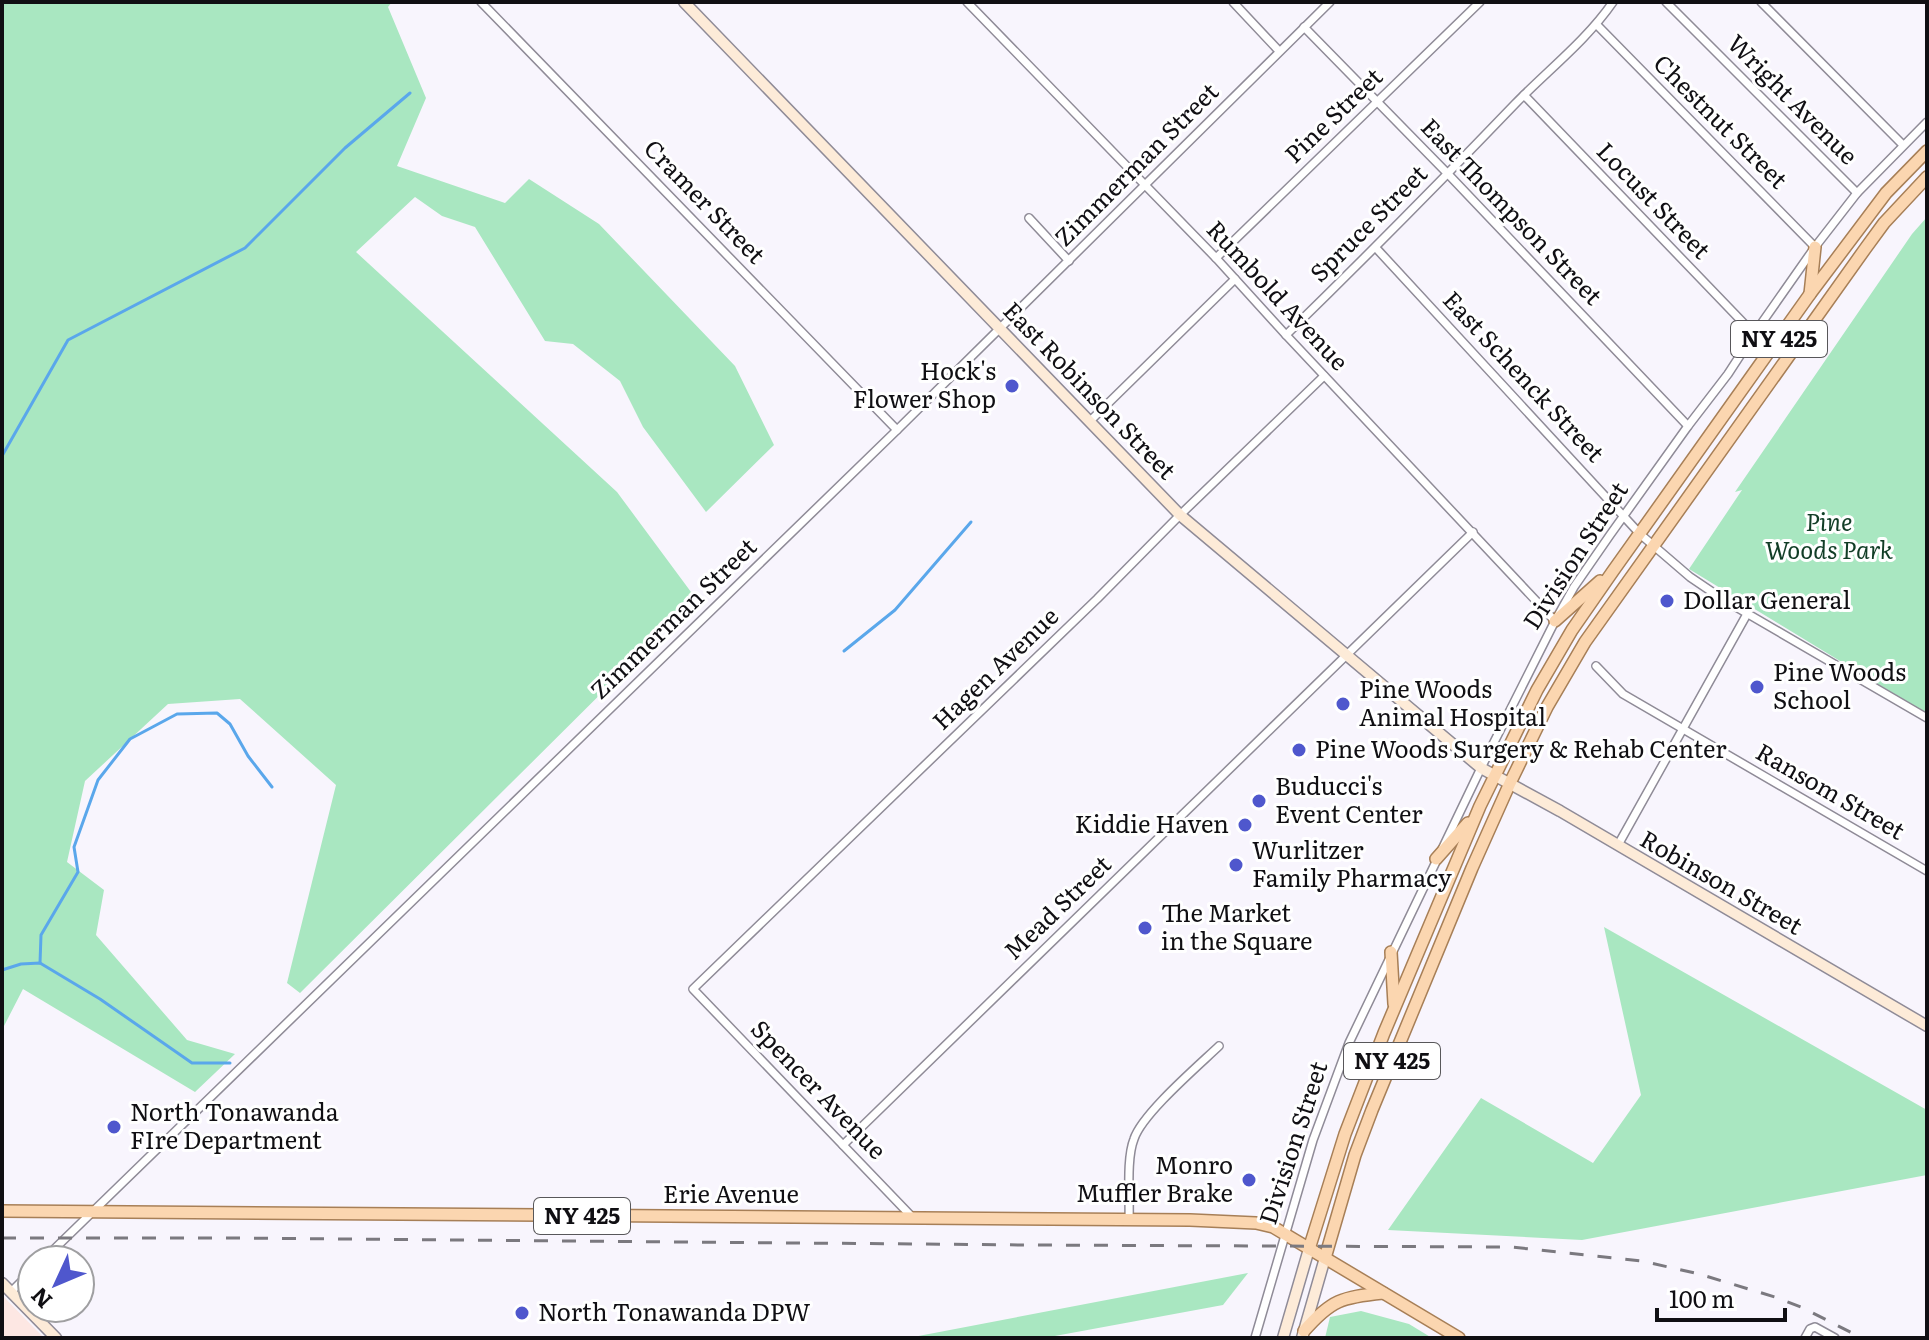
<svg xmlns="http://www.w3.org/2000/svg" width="1929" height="1340" viewBox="0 0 1929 1340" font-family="Literata,serif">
<rect width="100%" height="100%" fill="#f8f5fd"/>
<polygon fill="#fde7e3" points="2,1295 44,1338 2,1338"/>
<g fill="#a9e7c1">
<polygon points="2,2 392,2 388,7 426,98 397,166 505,203 529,179 599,224 735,366 774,445 706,512 643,427 620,381 573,344 545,341 475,227 442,216 415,197 356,252 617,492 691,592 675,620 300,993 287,983 336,785 240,699 168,704 85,781 67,862 104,890 96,935 187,1040 235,1054 195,1092 23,989 4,1026 2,1036"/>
<polygon points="1927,217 1927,714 1689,569 1742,490 1735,492 1912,234"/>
<polygon points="1604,927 1927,1110 1927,1175 1582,1240 1388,1230 1481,1098 1593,1163 1641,1095"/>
<polygon points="1248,1273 1223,1305 1044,1338 908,1338"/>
<polygon points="1361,1311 1409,1324 1432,1338 1325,1338 1330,1317"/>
</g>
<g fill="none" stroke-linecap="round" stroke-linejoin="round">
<g stroke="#5aa7eb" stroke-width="3">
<polyline points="2,456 68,340 245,248 345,148 410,93"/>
<polyline points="844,651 895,610 971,522"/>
<polyline points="40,963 41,935 78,872 74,847 98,780 130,739 177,714 217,713 230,724 248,756 272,787"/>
<polyline points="2,970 21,964 40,963 100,999 192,1063 230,1063"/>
</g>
<defs>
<g id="street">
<polyline points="481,2 897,430"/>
<polyline points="967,2 1216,258 1286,335 1555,621"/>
<polyline points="1233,2 1279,51"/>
<polyline points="1666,2 1857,193"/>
<polyline points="1761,2 1903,145"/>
<polyline points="1597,25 1815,247"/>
<polyline points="1304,27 1448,174 1688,426"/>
<polyline points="1524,95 1754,334"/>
<polyline points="1029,218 1069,261"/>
<polyline points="1376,248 1640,534 1690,577 1724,600 1927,718"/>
<polyline points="1216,258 1480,2"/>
<path d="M 1286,335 C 1364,259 1440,182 1515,104 C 1548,70 1586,41 1613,2"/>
<polyline points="1089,422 1235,279"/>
<polyline points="1596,666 1623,694 1927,871"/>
<polyline points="1618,845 1747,614"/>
<polyline points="843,1145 1473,532"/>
<polyline points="913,1218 693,989 1097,599 1180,515 1324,376"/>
<path d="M 1129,1220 C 1130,1198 1126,1159 1134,1139 C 1142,1114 1198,1066 1219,1046"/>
<polyline points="43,1260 897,430 1330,2"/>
<polyline points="11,1292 32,1271"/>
<polyline points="1255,1338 1313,1140 1349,1043 1481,768 1555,621 1574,587 1610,535 1688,426 1728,374 1754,334 1815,247 1857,193 1927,122"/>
<polyline points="1805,1338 1810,1329 1815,1327 1835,1338"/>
</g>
<g id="secondary">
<polyline points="684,2 1180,515 1481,768 1560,811 1927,1026"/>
<polyline points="2,1283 56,1338"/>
<polyline points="1283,1338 1309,1249"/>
<polyline points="1302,1338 1325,1258"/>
</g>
<g id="primary">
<polyline points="1810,294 1815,247"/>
<polyline points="1555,621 1600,581"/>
<polyline points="1436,859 1468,823"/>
<polyline points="1391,952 1394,1004"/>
<polyline points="2,1211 1190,1220 1256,1223 1273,1227 1459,1338"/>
<polyline points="1309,1249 1345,1134 1384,1033 1480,806 1537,690 1572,630 1613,571 1810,294 1886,193 1927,151"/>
<polyline points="1325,1258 1355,1155 1372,1110 1472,868 1510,783 1547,707 1585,642 1865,249 1884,223 1927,177"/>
<path d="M 1304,1331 C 1331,1300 1342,1297 1383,1293"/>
</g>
</defs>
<use href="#street" stroke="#8f8b97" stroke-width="10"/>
<use href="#secondary" stroke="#8f8b97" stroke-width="13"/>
<use href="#primary" stroke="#a77f57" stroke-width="14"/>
<use href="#street" stroke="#fff" stroke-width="7"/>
<use href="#secondary" stroke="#fdebd8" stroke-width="10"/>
<use href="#primary" stroke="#fbd6b0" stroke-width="11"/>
<polyline stroke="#7b797f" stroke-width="3" stroke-dasharray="14 14" stroke-linecap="butt" points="2,1238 237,1238 1025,1245 1511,1247 1642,1261 1699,1274 1775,1297 1801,1307 1862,1338"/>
</g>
<g fill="#4f57cd" stroke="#fff" stroke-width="3">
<circle cx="1012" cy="386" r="8"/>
<circle cx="1667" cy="601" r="8"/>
<circle cx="1757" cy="687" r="8"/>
<circle cx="1343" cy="704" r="8"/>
<circle cx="1299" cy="750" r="8"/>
<circle cx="1259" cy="801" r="8"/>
<circle cx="1245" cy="825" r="8"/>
<circle cx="1236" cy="865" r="8"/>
<circle cx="1145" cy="928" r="8"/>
<circle cx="114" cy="1127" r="8"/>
<circle cx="1249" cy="1180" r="8"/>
<circle cx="522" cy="1313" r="8"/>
</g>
<g text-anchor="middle" stroke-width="6" stroke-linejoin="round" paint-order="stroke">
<g fill="#fff" stroke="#58575a" stroke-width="2">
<rect x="1731" y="321" width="96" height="36" rx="6"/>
<rect x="1344" y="1043" width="96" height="36" rx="6"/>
<rect x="534" y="1198" width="96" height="36" rx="6"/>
</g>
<g font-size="22" font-weight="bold" fill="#100f13">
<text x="1779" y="347">NY 425</text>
<text x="1392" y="1069">NY 425</text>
<text x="582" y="1224">NY 425</text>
</g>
<g font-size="24" fill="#100f13" stroke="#fff">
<text transform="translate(1792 100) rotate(45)" y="8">Wright Avenue</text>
<text transform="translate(1334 116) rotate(-44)" y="8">Pine Street</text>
<text transform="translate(1720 122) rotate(45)" y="8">Chestnut Street</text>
<text transform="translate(1137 165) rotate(-45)" y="8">Zimmerman Street</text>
<text transform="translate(1653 201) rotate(46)" y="8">Locust Street</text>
<text transform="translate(704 202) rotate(46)" y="8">Cramer Street</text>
<text transform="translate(1511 212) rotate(46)" y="8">East Thompson Street</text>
<text transform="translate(1369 224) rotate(-45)" y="8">Spruce Street</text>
<text transform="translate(1277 296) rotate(47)" y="8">Rumbold Avenue</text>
<text transform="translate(1523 377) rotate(47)" y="8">East Schenck Street</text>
<text transform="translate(1089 391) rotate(46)" y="8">East Robinson Street</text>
<text transform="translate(1576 556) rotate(-57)" y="8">Division Street</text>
<text transform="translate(674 619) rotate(-44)" y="8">Zimmerman Street</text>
<text transform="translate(996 669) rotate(-44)" y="8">Hagen Avenue</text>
<text transform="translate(1830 792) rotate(30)" y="8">Ransom Street</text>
<text transform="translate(1721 883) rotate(30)" y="8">Robinson Street</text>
<text transform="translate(1058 908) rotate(-44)" y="8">Mead Street</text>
<text transform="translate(818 1090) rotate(46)" y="8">Spencer Avenue</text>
<text transform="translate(1294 1143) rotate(-72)" y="8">Division Street</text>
<text x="731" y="1203">Erie Avenue</text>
</g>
<g font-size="24" fill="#100f13" stroke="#fff" text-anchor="start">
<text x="996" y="380" text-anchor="end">Hock's<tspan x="996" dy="28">Flower Shop</tspan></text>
<text x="1683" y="609">Dollar General</text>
<text x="1773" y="681">Pine Woods<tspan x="1773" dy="28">School</tspan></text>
<text x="1359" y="698">Pine Woods<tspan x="1359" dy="28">Animal Hospital</tspan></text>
<text x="1315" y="758">Pine Woods Surgery &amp; Rehab Center</text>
<text x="1275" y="795">Buducci's<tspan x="1275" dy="28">Event Center</tspan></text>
<text x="1229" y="833" text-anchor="end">Kiddie Haven</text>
<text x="1252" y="859">Wurlitzer<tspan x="1252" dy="28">Family Pharmacy</tspan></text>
<text x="1161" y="922">The Market<tspan x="1161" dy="28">in the Square</tspan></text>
<text x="130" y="1121">North Tonawanda<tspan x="130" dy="28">FIre Department</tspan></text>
<text x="1233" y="1174" text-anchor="end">Monro<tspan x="1233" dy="28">Muffler Brake</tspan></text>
<text x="538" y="1321">North Tonawanda DPW</text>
</g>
<g font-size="24" font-style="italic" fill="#113d26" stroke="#fff">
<text x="1829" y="531">Pine<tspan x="1829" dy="28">Woods Park</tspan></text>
</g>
</g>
<rect width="1929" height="1340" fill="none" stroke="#100f13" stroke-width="8"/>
<g transform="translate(56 1284) rotate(226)"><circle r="38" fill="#ffffff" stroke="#9f9fa1" stroke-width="2"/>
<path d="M0-6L14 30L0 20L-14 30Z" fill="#4f57cd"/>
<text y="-12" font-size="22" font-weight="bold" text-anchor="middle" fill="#100f13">N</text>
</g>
<path d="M1657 1308v12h128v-12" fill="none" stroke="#100f13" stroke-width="4"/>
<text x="1669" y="1308" font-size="24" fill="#100f13" stroke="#ffffff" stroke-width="6" paint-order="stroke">100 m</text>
</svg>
